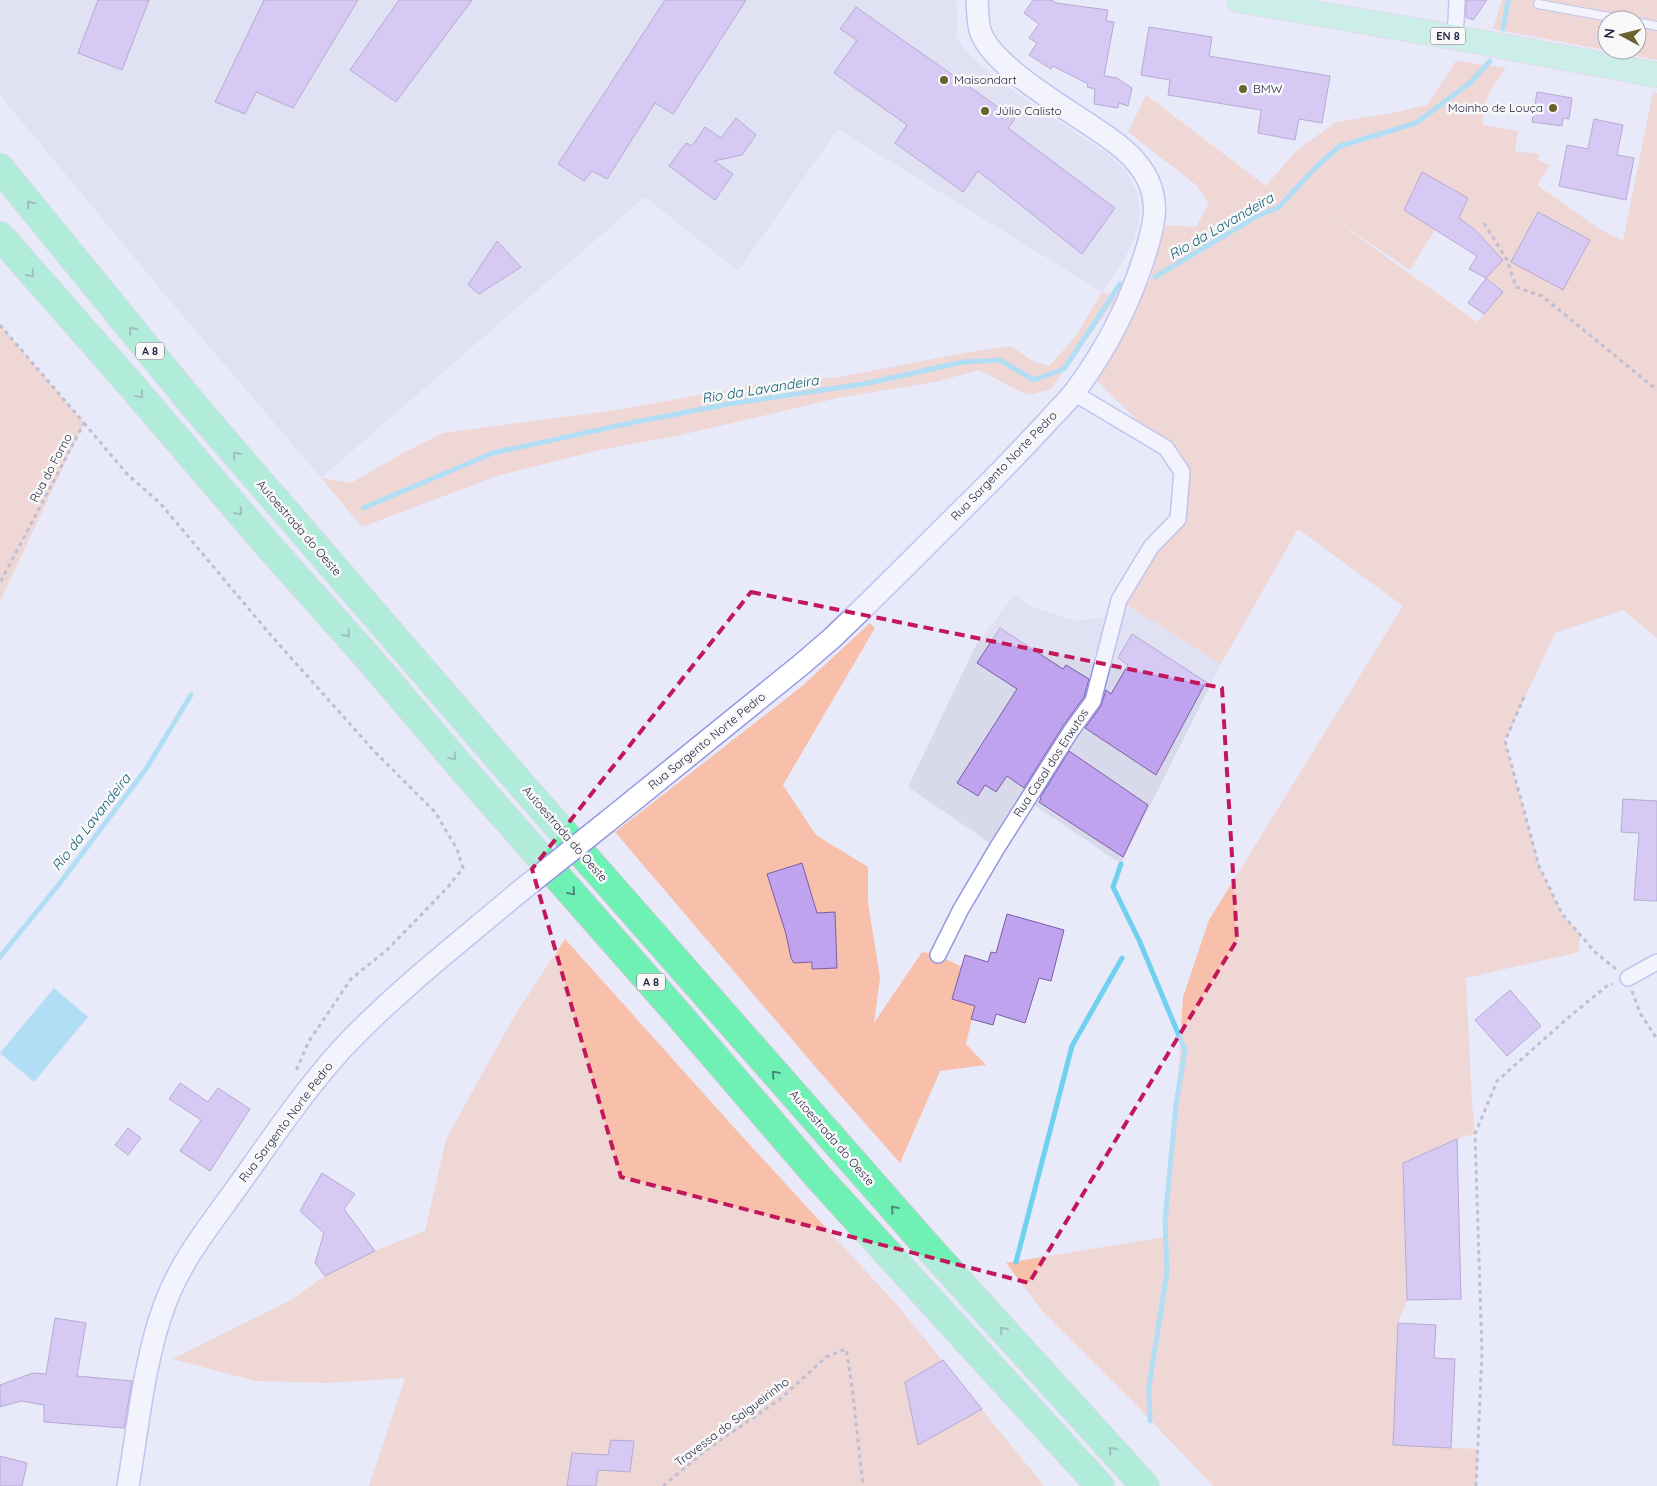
<svg xmlns="http://www.w3.org/2000/svg" width="1657" height="1486" viewBox="0 0 1657 1486" font-family="Quicksand,sans-serif">
<rect width="100%" height="100%" fill="#e8eafa"/>
<g fill="#d8daec">
<polygon points="0,0 955,0 958,11 956,37 965,50 993,77 1111,156 1127,172 1137,193 1140,214 1135,238 1124,259 1102,292 838,129 738,271 645,197 321,478 167,297 0,95"/>
<polygon points="1016,593 1025,603 1042,610 1074,621 1108,617 1119,600 1221,664 1121,864 1027,800 997,848 908,787 976,645"/>
</g>
<g fill="#f8c0ab" fill-rule="evenodd">
<path d="M 1502,0 L 1657,0 L 1657,60 L 1493,29 ZM 1607,20 L 1637,20 L 1637,50 L 1607,50 Z"/>
<path d="M 1456,61 L 1506,68 C 1492,88 1482,100 1483,125 L 1518,131 L 1515,151 L 1539,154 L 1538,160 L 1550,165 L 1537,185 L 1598,228 L 1623,241 L 1653,92 L 1657,93 L 1657,638 L 1623,610 L 1555,633 L 1505,741 L 1539,866 L 1562,914 L 1580,934 L 1579,952 L 1466,978 L 1472,1103 L 1475,1134 L 1462,1137 L 1403,1163 L 1407,1300 L 1398,1323 L 1393,1445 L 1479,1449 L 1476,1486 L 1213,1486 L 1135,1404 L 1044,1313 L 1006,1263 L 1165,1237 L 1165,1222 L 1177,1092 L 1183,997 L 1209,920 L 1403,606 L 1298,529 L 1221,664 L 1119,600 L 1178,519 L 1182,472 L 1166,448 L 1096,380 L 1150,280 L 1166,225 L 1196,227 L 1209,203 L 1196,185 L 1128,132 L 1146,95 L 1266,186 L 1295,152 L 1336,122 L 1393,113 L 1427,105 ZM 1422,172 L 1468,198 L 1459,218 L 1475,230 L 1502,260 L 1486,278 L 1503,292 L 1477,322 L 1328,215 L 1410,270 L 1435,230 L 1404,210 Z"/>
<polygon points="1102,292 1117,298 1050,390 1027,395 979,370 935,382 838,398 681,435 599,450 497,476 362,527 321,478 351,483 405,452 443,433 616,410 755,385 840,377 964,353 1011,346 1032,361 1049,366 1076,336"/>
<polygon points="0,325 84,423 0,601"/>
<polygon points="870,623 875,628 783,785 816,835 868,867 868,902 880,978 874,1023 922,952 938,955 962,967 975,1006 966,1044 986,1065 940,1071 900,1163 818,1070 615,832 801,687"/>
<polygon points="565,939 739,1133 898,1306 1044,1486 369,1486 405,1378 328,1383 256,1381 172,1359 291,1300 325,1276 375,1251 425,1231 446,1139 515,1015"/>
</g>
<polygon fill="#6fd0f0" points="54,988 88,1017 34,1082 0,1053"/>
<g fill="none" stroke-linecap="round" stroke-linejoin="round">
<g stroke="#6fd0f0" stroke-width="5">
<polyline points="1503,29 1508,0"/>
<polyline points="1155,277 1257,216 1279,207 1317,166 1340,146 1416,123 1471,82 1490,61"/>
<polyline points="363,508 493,453 635,422 734,403 864,384 963,362 1000,360 1034,380 1064,369 1120,284"/>
<polyline points="1121,864 1113,887 1139,940 1185,1050 1176,1104 1165,1222 1167,1272 1149,1386 1150,1421"/>
<polyline points="0,957 60,883 146,769 191,695"/>
<polyline points="1016,1262 1072,1046 1122,958"/>
</g>
</g>
<g fill="#c0a3ee" stroke="#7a5ea4">
<polygon points="98,0 149,0 122,70 78,53"/>
<polygon points="264,0 358,0 293,108 256,92 245,114 215,102"/>
<polygon points="399,0 472,0 396,102 350,70"/>
<polygon points="665,0 746,0 673,114 655,103 607,179 592,171 584,181 558,164"/>
<polygon points="1033,0 1052,0 1056,3 1108,10 1106,21 1114,22 1104,76 1117,78 1132,88 1128,106 1119,103 1118,108 1094,104 1095,89 1087,87 1088,84 1053,66 1051,69 1029,55 1037,43 1029,38 1039,24 1024,13"/>
<polygon points="1466,0 1487,0 1473,20 1466,17"/>
<polygon points="856,7 1015,119 1008,128 1115,208 1082,254 978,171 963,192 895,143 907,125 834,73 857,40 840,29"/>
<polygon points="1149,27 1212,37 1209,56 1330,76 1322,123 1299,119 1295,140 1258,133 1261,110 1168,95 1170,80 1141,75"/>
<polygon points="1537,92 1572,98 1569,119 1563,118 1562,126 1532,122"/>
<polygon points="736,118 756,135 742,155 714,161 733,174 715,200 669,166 686,143 692,146 705,127 721,138"/>
<polygon points="1594,119 1623,125 1617,155 1634,158 1626,200 1559,186 1567,145 1588,149"/>
<polygon points="1422,172 1468,198 1459,218 1475,230 1503,260 1486,278 1469,269 1477,256 1404,210"/>
<polygon points="1538,212 1590,240 1563,290 1511,262"/>
<polygon points="497,241 521,267 479,294 468,285"/>
<polygon points="1486,278 1503,292 1484,314 1468,303"/>
<polygon points="1000,628 1063,669 1066,665 1089,679 1084,697 1063,726 1024,788 1007,776 996,792 985,785 978,796 957,783 1017,689 977,663"/>
<polygon points="1132,634 1206,682 1156,775 1085,728 1101,706 1106,690 1111,694 1128,665 1118,658"/>
<polygon points="1069,751 1148,805 1123,857 1039,802 1041,799 1040,798"/>
<polygon points="1623,799 1657,801 1657,901 1634,900 1639,833 1621,832"/>
<polygon points="802,863 817,913 835,912 837,968 812,969 812,962 794,963 791,958 786,934 767,874"/>
<polygon points="1007,914 1064,930 1051,981 1039,978 1025,1023 996,1014 993,1025 971,1019 975,1006 952,999 965,955 988,962 991,952 996,953"/>
<polygon points="1510,990 1541,1026 1507,1056 1475,1020"/>
<polygon points="180,1083 208,1102 218,1088 250,1109 210,1171 180,1151 201,1120 169,1099"/>
<polygon points="128,1128 141,1138 128,1155 115,1145"/>
<polygon points="1457,1139 1461,1299 1407,1300 1403,1163"/>
<polygon points="322,1173 355,1194 344,1209 375,1251 325,1276 315,1263 324,1233 300,1211"/>
<polygon points="55,1318 86,1323 77,1376 132,1381 124,1428 44,1422 44,1405 21,1401 0,1407 0,1385 33,1373 46,1374"/>
<polygon points="1398,1323 1436,1325 1434,1358 1455,1359 1451,1448 1393,1445"/>
<polygon points="943,1360 982,1409 918,1445 905,1382"/>
<polygon points="611,1440 634,1441 630,1472 598,1470 596,1486 567,1486 572,1453 608,1455"/>
<polygon points="0,1456 27,1463 22,1486 0,1486"/>
</g>
<g fill="none" stroke-linecap="round" stroke-linejoin="round">
<defs>
<g id="lane">
<polyline points="1538,4 1626,20"/>
<polyline points="1637,22 1657,26"/>
</g>
<g id="street">
<polyline points="1453,37 1456,22 1457,0"/>
<polyline points="938,955 961,909 997,848 1071,731 1093,701 1119,600 1151,547 1178,519 1182,472 1166,448 1074,393"/>
<polyline points="1628,978 1657,962"/>
</g>
<g id="secondary">
<path d="M 608,821 L 802,664 L 831,639 C 881,592 929,542 978,494 C 1003,469 1027,444 1051,418 C 1059,409 1069,400 1076,390 C 1107,348 1132,299 1147,248 C 1151,234 1156,217 1154,202 C 1152,178 1135,158 1117,144 C 1083,117 996,72 981,33 C 977,23 978,11 977,0"/>
<path d="M 128,1486 C 138,1428 144,1359 165,1304 C 181,1260 211,1224 238,1186 C 271,1140 303,1092 341,1050 C 395,992 459,943 519,892"/>
</g>
<polyline id="primary" points="1239,0 1453,37 1657,75"/>
<g id="highway">
<polyline points="0,168 196,408 527,791 927,1246 1145,1486"/>
<polyline points="0,236 131,385 274,552 371,661 467,774 679,1015 819,1178 1100,1486"/>
</g>
</defs>
<use href="#lane" stroke="#9497e2" stroke-width="10"/>
<use href="#street" stroke="#9497e2" stroke-width="18"/>
<use href="#secondary" stroke="#9497e2" stroke-width="24"/>
<use href="#primary" stroke="#cbcbd2" stroke-width="26"/>
<use href="#highway" stroke="#cbcbd2" stroke-width="30"/>
<g stroke="#8b8ca3" stroke-width="3" stroke-dasharray="4 4" stroke-linecap="butt">
<polyline points="1484,223 1507,260 1516,287 1542,296 1657,390"/>
<polyline points="0,325 84,423 0,583"/>
<polyline points="84,423 127,474 160,503 269,633 374,751 435,812 457,849 463,868 447,888 388,949 351,979 309,1041 295,1073"/>
<polyline points="1524,697 1505,741 1539,866 1562,914 1596,953 1616,969"/>
<polyline points="1632,991 1640,1013 1657,1039"/>
<polyline points="663,1486 706,1450 779,1400 826,1357 846,1349 852,1386 863,1486"/>
<polyline points="1476,1486 1482,1353 1475,1134 1497,1081 1569,1017 1608,985 1613,984"/>
</g>
<use href="#lane" stroke="#fff" stroke-width="8"/>
<use href="#street" stroke="#fff" stroke-width="15"/>
<use href="#secondary" stroke="#fff" stroke-width="21"/>
<use href="#primary" stroke="#a9f6d3" stroke-width="24"/>
<use href="#highway" stroke="#6ff0b5" stroke-width="28"/>
<defs>
<polyline id="secondary-bridge" points="519,892 608,821"/>
</defs>
<use href="#secondary-bridge" stroke="#9497e2" stroke-width="24" stroke-linecap="butt"/>
<use href="#secondary-bridge" stroke="#fff" stroke-width="21"/>
</g>
<defs><path id="oneway-chevron" d="M-2-3.5L2.5 0L-2 3.5" fill="none" stroke-width="1.6" stroke-linecap="round" stroke-linejoin="round" transform="scale(1.25)"/></defs>
<g stroke="#4a8a7c">
<use href="#oneway-chevron" transform="translate(30 204) rotate(-129)"/>
<use href="#oneway-chevron" transform="translate(31 274) rotate(49)"/>
<use href="#oneway-chevron" transform="translate(132 330) rotate(-129)"/>
<use href="#oneway-chevron" transform="translate(140 395) rotate(50)"/>
<use href="#oneway-chevron" transform="translate(236 455) rotate(-131)"/>
<use href="#oneway-chevron" transform="translate(239 512) rotate(49)"/>
<use href="#oneway-chevron" transform="translate(347 634) rotate(48)"/>
<use href="#oneway-chevron" transform="translate(453 757) rotate(50)"/>
<use href="#oneway-chevron" transform="translate(572 892) rotate(49)"/>
<use href="#oneway-chevron" transform="translate(775 1074) rotate(-131)"/>
<use href="#oneway-chevron" transform="translate(894 1209) rotate(-132)"/>
<use href="#oneway-chevron" transform="translate(1003 1330) rotate(-132)"/>
<use href="#oneway-chevron" transform="translate(1112 1450) rotate(-132)"/>
</g>
<path d="M0 0H1657V1486H0ZM 751,592 L 1222,688 L 1237,940 L 1029,1283 L 621,1177 L 532,869 Z" fill="#e8eafa" fill-opacity=".55" fill-rule="evenodd"/>
<path fill="none" stroke="#c2185b" stroke-width="4" stroke-dasharray="10 6" stroke-linejoin="round" d="M 751,592 L 1222,688 L 1237,940 L 1029,1283 L 621,1177 L 532,869 Z"/>
<g fill="#69622e" stroke="#f8f8f8" stroke-width="2">
<circle cx="944" cy="80" r="5"/>
<circle cx="1243" cy="89" r="5"/>
<circle cx="1553" cy="108" r="5"/>
<circle cx="985" cy="111" r="5"/>
</g>
<g text-anchor="middle" stroke-width="5" stroke-linejoin="round" paint-order="stroke">
<g fill="#f8f8f8" stroke="#646479" stroke-width="1">
<rect x="1430.5" y="27.5" width="35" height="17" rx="4"/>
<rect x="136" y="342.5" width="28" height="17" rx="4"/>
<rect x="637" y="973.5" width="28" height="17" rx="4"/>
</g>
<g font-size="11" font-weight="bold" fill="#252543">
<text x="1448" y="40">EN 8</text>
<text x="150" y="355">A 8</text>
<text x="651" y="986">A 8</text>
</g>
<g font-size="12" fill="#252543" stroke="#f8f8f8" text-anchor="start">
<text x="954" y="84">Maisondart</text>
<text x="1253" y="93">BMW</text>
<text x="1543" y="112" text-anchor="end">Moinho de Louça</text>
<text x="995" y="115">Júlio Calisto</text>
</g>
<g font-size="12" fill="#252543" stroke="#f8f8f8">
<text transform="translate(1004 466) rotate(-46)" y="4">Rua Sargento Norte Pedro</text>
<text transform="translate(51 468) rotate(-62)" y="4">Rua do Forno</text>
<text transform="translate(299 528) rotate(49)" y="4">Autoestrada do Oeste</text>
<text transform="translate(707 741) rotate(-39)" y="4">Rua Sargento Norte Pedro</text>
<text transform="translate(1051 763) rotate(-57)" y="4">Rua Casal dos Enxutos</text>
<text transform="translate(565 834) rotate(49)" y="4">Autoestrada do Oeste</text>
<text transform="translate(286 1122) rotate(-53)" y="4">Rua Sargento Norte Pedro</text>
<text transform="translate(832 1138) rotate(49)" y="4">Autoestrada do Oeste</text>
<text transform="translate(732 1422) rotate(-37)" y="4">Travessa do Salgueirinho</text>
</g>
<g font-size="14" font-style="italic" fill="#0d5f75" stroke="#f8f8f8">
<text transform="translate(1221 226) rotate(-30)" y="5">Rio da Lavandeira</text>
<text transform="translate(760 389) rotate(-9)" y="5">Rio da Lavandeira</text>
<text transform="translate(91 822) rotate(-52)" y="5">Rio da Lavandeira</text>
</g>
</g>
<g transform="translate(1622 35) rotate(277)"><circle r="24" fill="#f8f8f8" stroke="#a4a4b0"/>
<path d="M0-4L9 19L0 12L-9 19Z" fill="#69622e"/>
<text y="-8" font-size="14" font-weight="bold" text-anchor="middle" fill="#252543">N</text>
</g>
</svg>
